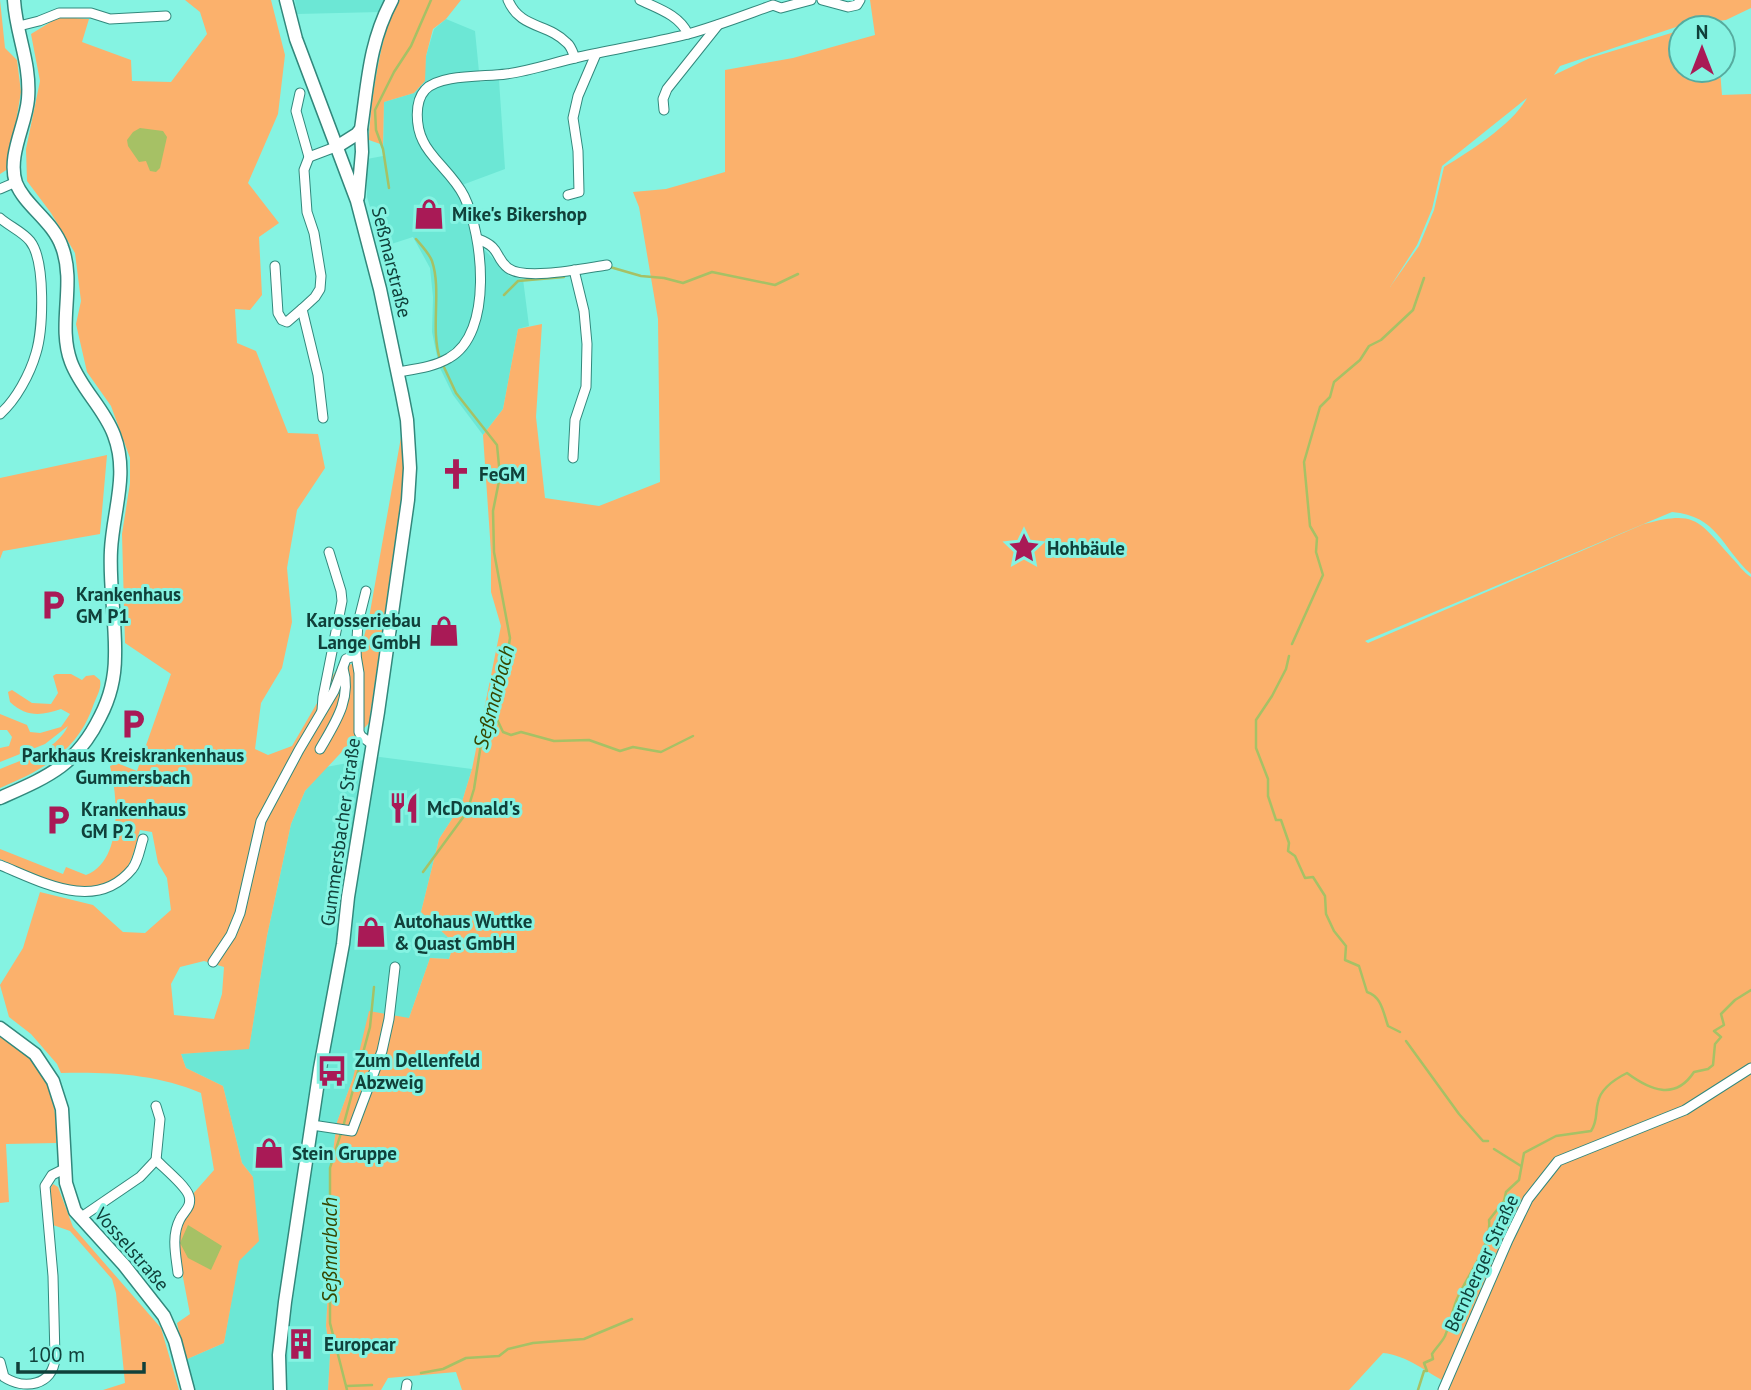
<svg xmlns="http://www.w3.org/2000/svg" width="1751" height="1390" viewBox="0 0 1751 1390" font-family="'PT Sans',sans-serif">
<rect width="100%" height="100%" fill="#85f3e2"/>
<g fill="#6ce7d5">
<polygon points="295,0 386,0 380,12 297,14"/>
<polygon points="446,19 475,31 480,82 499,80 505,169 454,188 462,203 471,235 509,276 523,279 529,326 518,329 503,409 483,435 453,395 439,366 432,332 433,297 430,268 413,237 382,247 367,197 367,159 383,156 384,102 414,93 424,81 426,56 434,29"/>
<polygon points="380,757 472,769 461,805 439,839 421,912 454,943 449,959 430,958 409,1018 353,1078 337,1122 329,1181 331,1240 326,1326 330,1355 328,1390 193,1390 185,1360 224,1343 253,1177 242,1163 223,1086 186,1068 181,1054 249,1048 267,936 291,824 305,791 326,767"/>
</g>
<g fill="#fbb16c" fill-rule="evenodd">
<polygon points="0,0 5,48 17,60 21,92 8,169 0,174"/>
<path d="M 185,0 L 271,0 L 285,55 L 278,114 L 248,183 L 279,223 L 259,237 L 262,295 L 250,310 L 235,309 L 237,343 L 256,351 L 288,433 L 318,434 L 325,468 L 297,510 L 287,568 L 292,622 L 282,668 L 261,703 L 255,749 L 268,755 L 292,746 L 338,667 L 357,663 L 369,618 L 401,437 L 404,478 L 369,723 L 305,791 L 291,824 L 267,936 L 249,1049 L 181,1054 L 186,1068 L 223,1086 L 242,1163 L 253,1177 L 259,1241 L 239,1261 L 224,1343 L 185,1360 L 177,1323 L 190,1314 L 176,1241 L 192,1195 L 214,1170 L 201,1093 C 156,1074 110,1072 61,1073 L 57,1064 L 31,1034 L 9,1017 L 0,985 L 23,948 L 40,892 L 93,905 L 123,932 L 145,933 L 171,910 L 167,878 L 158,863 L 152,832 L 140,830 C 136,843 133,860 125,871 C 97,910 32,874 0,859 L 0,849 L 63,874 L 66,867 L 86,875 C 123,861 118,797 110,766 L 117,763 L 137,771 L 171,674 L 125,643 L 122,534 L 130,483 L 130,458 L 111,406 L 87,372 L 76,324 L 81,301 L 75,253 L 51,213 L 27,181 L 26,149 L 40,81 L 31,34 L 59,17 L 89,19 L 82,42 L 131,60 L 132,81 L 171,82 L 207,34 L 200,12 ZM 204,961 L 224,967 L 222,994 L 214,1019 L 174,1015 L 171,984 L 180,967 Z"/>
<path d="M 399,0 L 461,0 L 446,19 L 433,29 L 426,56 L 425,81 L 414,93 L 384,102 L 383,145 L 369,140 C 370,105 381,28 399,0 Z"/>
<path d="M 870,0 L 1751,0 L 1751,8 L 1726,20 L 1682,25 L 1560,66 L 1554,75 L 1590,58 L 1681,30 L 1681,70 L 1720,70 L 1722,95 L 1751,94 L 1751,574 C 1721,547 1718,516 1672,512 L 1365,641 L 1368,643 L 1644,524 C 1696,510 1698,520 1732,558 C 1738,564 1743,572 1751,577 L 1751,1390 L 1447,1390 L 1448,1383 C 1427,1373 1407,1355 1383,1353 L 1349,1390 L 462,1390 L 456,1372 L 388,1378 L 381,1390 L 328,1390 L 330,1355 L 326,1326 L 331,1240 L 329,1181 L 337,1122 L 353,1078 L 369,1011 L 409,1018 L 430,958 L 449,959 L 454,943 L 421,912 L 439,839 L 461,805 L 472,769 L 501,626 L 491,592 L 491,552 L 483,435 L 503,409 L 518,329 L 542,324 L 536,417 L 545,498 L 599,506 L 660,482 L 658,319 L 639,207 L 633,192 L 666,189 L 725,172 L 725,70 L 793,58 L 875,35 ZM 1527,98 C 1513,124 1469,152 1444,167 L 1434,210 L 1419,246 L 1390,287 L 1417,245 L 1432,209 L 1442,166 Z"/>
<polygon points="107,455 100,534 3,551 0,559 0,478"/>
<path d="M 56,674 L 71,674 L 82,680 L 86,676 L 94,675 L 100,680 C 102,689 96,697 93,706 C 77,752 42,770 0,788 L 0,769 C 25,758 56,751 68,726 L 45,744 L 0,762 L 0,748 L 9,746 L 12,737 L 7,730 L 0,730 L 0,714 L 27,725 L 30,732 L 40,733 L 61,727 L 70,714 L 61,709 C 41,716 26,717 10,702 L 8,692 L 12,690 L 32,703 L 51,704 L 58,693 L 53,676 Z"/>
<path d="M 0,1034 C 44,1062 58,1092 56,1143 L 6,1144 L 9,1202 L 0,1203 Z"/>
<polygon points="53,1184 58,1187 73,1227 161,1328 179,1390 103,1390 125,1383 116,1293 112,1279 70,1231 53,1225 50,1189"/>
</g>
<g fill="#a6c165">
<polygon points="140,128 163,131 167,137 160,168 156,172 150,171 146,161 139,162 128,146 127,140 133,132"/>
<polygon points="188,1225 222,1246 211,1270 188,1258 180,1243"/>
</g>
<g fill="none" stroke-linecap="round" stroke-linejoin="round">
<g stroke="#a6c165" stroke-width="2.5">
<polyline points="389,188 383,149 376,130 375,110 394,72 411,46 431,0"/>
<path d="M 416,239 C 421,245 429,253 432,261 C 442,291 430,328 440,359"/>
<polyline points="610,267 641,276 664,278 683,283 712,272 775,285 798,274"/>
<polyline points="504,295 518,281 564,277"/>
<polyline points="1292,644 1323,575 1316,552 1317,538 1310,526 1304,462 1320,407 1330,397 1334,382 1360,360 1369,346 1381,340 1413,310 1424,278"/>
<path d="M 1289,656 L 1286,669 L 1272,696 L 1256,720 L 1256,748 L 1268,779 L 1268,796 L 1276,820 L 1281,820 L 1289,843 L 1288,851 L 1295,856 L 1305,878 L 1313,877 L 1325,896 L 1326,914 L 1334,931 L 1346,946 L 1345,960 L 1359,966 L 1367,992 C 1382,997 1383,1012 1388,1026 L 1400,1032"/>
<polyline points="488,715 495,715 503,732 511,735 521,732 554,741 589,740 620,751 633,747 661,752 693,736"/>
<polyline points="423,872 467,812 474,789 483,731 497,679 507,657 510,638 494,552 493,511 500,476 497,445 456,393 443,365"/>
<polyline points="1406,1041 1459,1114 1483,1141 1488,1141"/>
<polyline points="343,1127 370,1027 374,987"/>
<polyline points="341,1133 330,1168 330,1323 347,1390"/>
<polyline points="1494,1149 1521,1166"/>
<polyline points="421,1373 443,1369 466,1358 499,1356 508,1349 533,1343 584,1339 632,1319"/>
<polyline points="347,1386 372,1385"/>
<path d="M 1418,1390 L 1424,1371 L 1427,1371 L 1424,1363 L 1433,1359 L 1432,1354 C 1436,1348 1442,1342 1445,1336 C 1450,1324 1452,1311 1457,1299 C 1467,1275 1492,1246 1489,1220 L 1504,1201 L 1506,1192 L 1519,1180 L 1524,1153 L 1556,1136 L 1591,1131 C 1598,1121 1595,1113 1598,1102 C 1601,1088 1615,1079 1627,1073 C 1650,1090 1675,1101 1694,1072 L 1708,1069 L 1713,1065 L 1715,1044 L 1721,1037 L 1714,1031 L 1724,1025 L 1721,1014 L 1735,1000 L 1751,990"/>
</g>
<defs>
<g id="street">
<path d="M 508,0 C 520,29 548,23 567,43 C 571,46 573,53 575,58"/>
<path d="M 640,0 C 659,9 679,15 688,34"/>
<polyline points="822,0 848,7 857,5 860,0"/>
<polyline points="19,26 39,21 59,13 91,13 110,19 166,16"/>
<polyline points="300,93 296,111 309,157 338,146"/>
<polyline points="664,110 663,99 667,89 718,25"/>
<polyline points="309,157 304,170 307,212 314,233 321,276 320,289 315,297 302,309 318,375 323,418"/>
<polyline points="0,189 16,182"/>
<polyline points="568,195 579,192 578,151 573,118 578,96 596,54"/>
<path d="M 0,218 C 9,226 23,232 30,241 C 46,261 43,330 36,353 C 30,374 16,400 0,414"/>
<path d="M 478,239 C 502,248 494,257 508,268 C 525,281 586,268 607,265"/>
<polyline points="275,266 278,313 282,320 287,322 302,309"/>
<path d="M 398,372 C 415,369 434,367 449,358 C 494,333 483,235 464,196 C 453,174 431,159 423,141 C 416,127 414,102 425,90 C 439,74 485,77 506,74 C 531,71 555,62 579,57 C 615,49 652,43 688,34 C 717,26 745,15 773,5 L 781,8 L 811,0"/>
<polyline points="573,458 575,420 586,387 587,344 584,311 574,270"/>
<polyline points="366,591 358,623 356,655 359,673 359,732 361,736 373,745"/>
<polyline points="322,710 323,697 342,601 341,591 329,552"/>
<path d="M 320,749 C 335,723 352,699 343,668"/>
<path d="M 0,865 C 42,882 96,913 132,869 C 138,862 140,848 143,839"/>
<polyline points="213,962 231,935 240,913 261,821 299,750 334,691 346,659 356,655"/>
<polyline points="156,1106 160,1119 156,1160"/>
<polyline points="312,1125 352,1131 382,1051 389,1019 395,967"/>
<path d="M 80,1218 L 140,1177 L 156,1160 C 164,1168 186,1186 189,1196 C 192,1207 184,1211 180,1219 C 171,1236 176,1256 178,1273"/>
<path d="M 0,1362 L 4,1377 C 24,1390 53,1386 55,1358 L 53,1276 L 45,1186 L 52,1175 L 64,1169"/>
<polyline points="406,1390 407,1384"/>
<polyline points="1443,1390 1508,1240 1528,1199 1558,1161 1685,1110 1751,1068"/>
</g>
<g id="secondary">
<path d="M 338,146 L 357,134 L 361,129 C 368,82 369,43 392,0"/>
<polyline points="358,197 362,152 361,129"/>
<path d="M 0,798 C 47,777 76,766 100,717 C 110,698 115,678 115,656 C 116,621 109,585 111,550 C 113,511 129,474 114,435 C 104,408 81,389 71,362 C 57,325 76,284 62,247 C 53,221 25,206 16,183 C 7,156 26,125 28,99 C 31,62 16,35 14,0"/>
<polyline points="0,1028 35,1054 53,1081 62,1109 66,1183 75,1211 124,1265 164,1316 175,1341 188,1390"/>
<polyline points="280,1390 279,1355 285,1302 320,1068 343,944 348,897 378,712 408,500 410,468 407,420 402,394 380,289 357,201 296,39 286,0"/>
</g>
</defs>
<use href="#street" stroke="#32887c" stroke-width="11"/>
<use href="#secondary" stroke="#32887c" stroke-width="15"/>
<use href="#street" stroke="#fff" stroke-width="9"/>
<use href="#secondary" stroke="#fff" stroke-width="12"/>
</g>
<defs>
<symbol id="shop-bare" viewBox="-9 -9 18 18"><path d="M-5-2.5h2.3a2.7 3.5 0 0 1 5.4 0H5L5.5 6h-11ZM-1.5-2.5h3a1.5 2.3 0 0 0-3 0Z" fill="#a91a56" stroke="#85f3e2" stroke-width="2.5" paint-order="stroke"/></symbol>
<symbol id="church-bare" viewBox="-9 -9 18 18"><path d="M-1.2-6h2.4v3.5h3.3v2.4h-3.3V6h-2.4V-.1h-3.3v-2.4h3.3Z" fill="#a91a56" stroke="#85f3e2" stroke-width="2.5" paint-order="stroke"/></symbol>
<symbol id="sight-bare" viewBox="-9 -9 18 18"><path d="M0-6L1.8-2.2L6-1.7L2.9 1.2L3.7 5.4L0 3.3L-3.7 5.4L-2.9 1.2L-6-1.7L-1.8-2.2Z" fill="#a91a56" stroke="#85f3e2" stroke-width="2.5" paint-order="stroke"/></symbol>
<symbol id="parking-bare" viewBox="-9 -9 18 18"><path d="M-3.5-5.5H1a3.5 3.5 0 0 1 0 7H-1V5.5H-3.5ZM-1-3.4V-.6H.8a1.4 1.4 0 0 0 0-2.8Z" fill="#a91a56" stroke="#85f3e2" stroke-width="2.5" paint-order="stroke"/></symbol>
<symbol id="restaurant-bare" viewBox="-9 -9 18 18"><path d="M-5-6h1v4h1v-4h1v4h1v-4h1v5L-1.5 .5V6h-2V.5L-5-1ZM5-6V6H3V1.5H1.5Q1.5-4 5-6Z" fill="#a91a56" stroke="#85f3e2" stroke-width="2.5" paint-order="stroke"/></symbol>
<symbol id="bus-bare" viewBox="-9 -9 18 18"><path d="M-5-6H5V4H4V6H2V4H-2V6H-4V4H-5ZM-3.5-4V0h7V-4ZM-3.5 1.2v1.5H-2V1.2ZM2 1.2v1.5H3.5V1.2Z" fill="#a91a56" stroke="#85f3e2" stroke-width="2.5" paint-order="stroke"/></symbol>
<symbol id="building-bare" viewBox="-9 -9 18 18"><path d="M-4-6H4V6H1V3H-1V6H-4ZM-2.5-4.3h1.7v1.8h-1.7ZM.8-4.3h1.7v1.8H.8ZM-2.5-1h1.7V.8h-1.7ZM.8-1h1.7V.8H.8Z" fill="#a91a56" stroke="#85f3e2" stroke-width="2.5" paint-order="stroke"/></symbol>
</defs>
<g fill-rule="evenodd">
<use href="#shop-bare" x="407" y="192" width="44" height="44"/>
<use href="#church-bare" x="434" y="452" width="44" height="44"/>
<use href="#sight-bare" x="1002" y="526" width="44" height="44"/>
<use href="#parking-bare" x="31" y="583" width="44" height="44"/>
<use href="#shop-bare" x="422" y="609" width="44" height="44"/>
<use href="#parking-bare" x="111" y="702" width="44" height="44"/>
<use href="#restaurant-bare" x="382" y="786" width="44" height="44"/>
<use href="#parking-bare" x="36" y="798" width="44" height="44"/>
<use href="#shop-bare" x="349" y="910" width="44" height="44"/>
<use href="#bus-bare" x="310" y="1049" width="44" height="44"/>
<use href="#shop-bare" x="247" y="1131" width="44" height="44"/>
<use href="#building-bare" x="279" y="1322" width="44" height="44"/>
</g>
<g text-anchor="middle" stroke-width="6" stroke-linejoin="round" paint-order="stroke">
<g font-size="19" font-weight="bold" fill="#10403a" stroke="#85f3e2" text-anchor="start">
<text x="452" y="221">Mike's Bikershop</text>
<text x="479" y="481">FeGM</text>
<text x="1047" y="555">Hohbäule</text>
<text x="76" y="601">Krankenhaus<tspan x="76" dy="22">GM P1</tspan></text>
<text x="421" y="627" text-anchor="end">Karosseriebau<tspan x="421" dy="22">Lange GmbH</tspan></text>
<text x="133" y="762" text-anchor="middle">Parkhaus Kreiskrankenhaus<tspan x="133" dy="22">Gummersbach</tspan></text>
<text x="427" y="815">McDonald's</text>
<text x="81" y="816">Krankenhaus<tspan x="81" dy="22">GM P2</tspan></text>
<text x="394" y="928">Autohaus Wuttke<tspan x="394" dy="22">&amp; Quast GmbH</tspan></text>
<text x="355" y="1067">Zum Dellenfeld<tspan x="355" dy="22">Abzweig</tspan></text>
<text x="292" y="1160">Stein Gruppe</text>
<text x="324" y="1351">Europcar</text>
</g>
<g font-size="19" fill="#10403a" stroke="#85f3e2">
<text transform="translate(392 262) rotate(76)" y="7">Seßmarstraße</text>
<text transform="translate(340 832) rotate(-82)" y="7">Gummersbacher Straße</text>
<text transform="translate(132 1249) rotate(49)" y="7">Vosselstraße</text>
<text transform="translate(1481 1263) rotate(-65)" y="7">Bernberger Straße</text>
</g>
<g font-size="21" font-style="italic" fill="#364600" stroke="#85f3e2">
<text transform="translate(494 697) rotate(-75)" y="7">Seßmarbach</text>
<text transform="translate(330 1250) rotate(-90)" y="7">Seßmarbach</text>
</g>
</g>
<g transform="translate(1702 49)"><circle r="33" fill="#85f3e2" stroke="#56ab9f" stroke-width="2"/>
<path d="M0-5L12 26L0 18L-12 26Z" fill="#a91a56"/>
<text y="-10" font-size="19" font-weight="bold" text-anchor="middle" fill="#10403a">N</text>
</g>
<path d="M18 1362v10h126v-10" fill="none" stroke="#10403a" stroke-width="3.5"/>
<text x="28" y="1362" font-size="21" fill="#10403a" stroke="#85f3e2" stroke-width="5" paint-order="stroke">100 m</text>
</svg>
